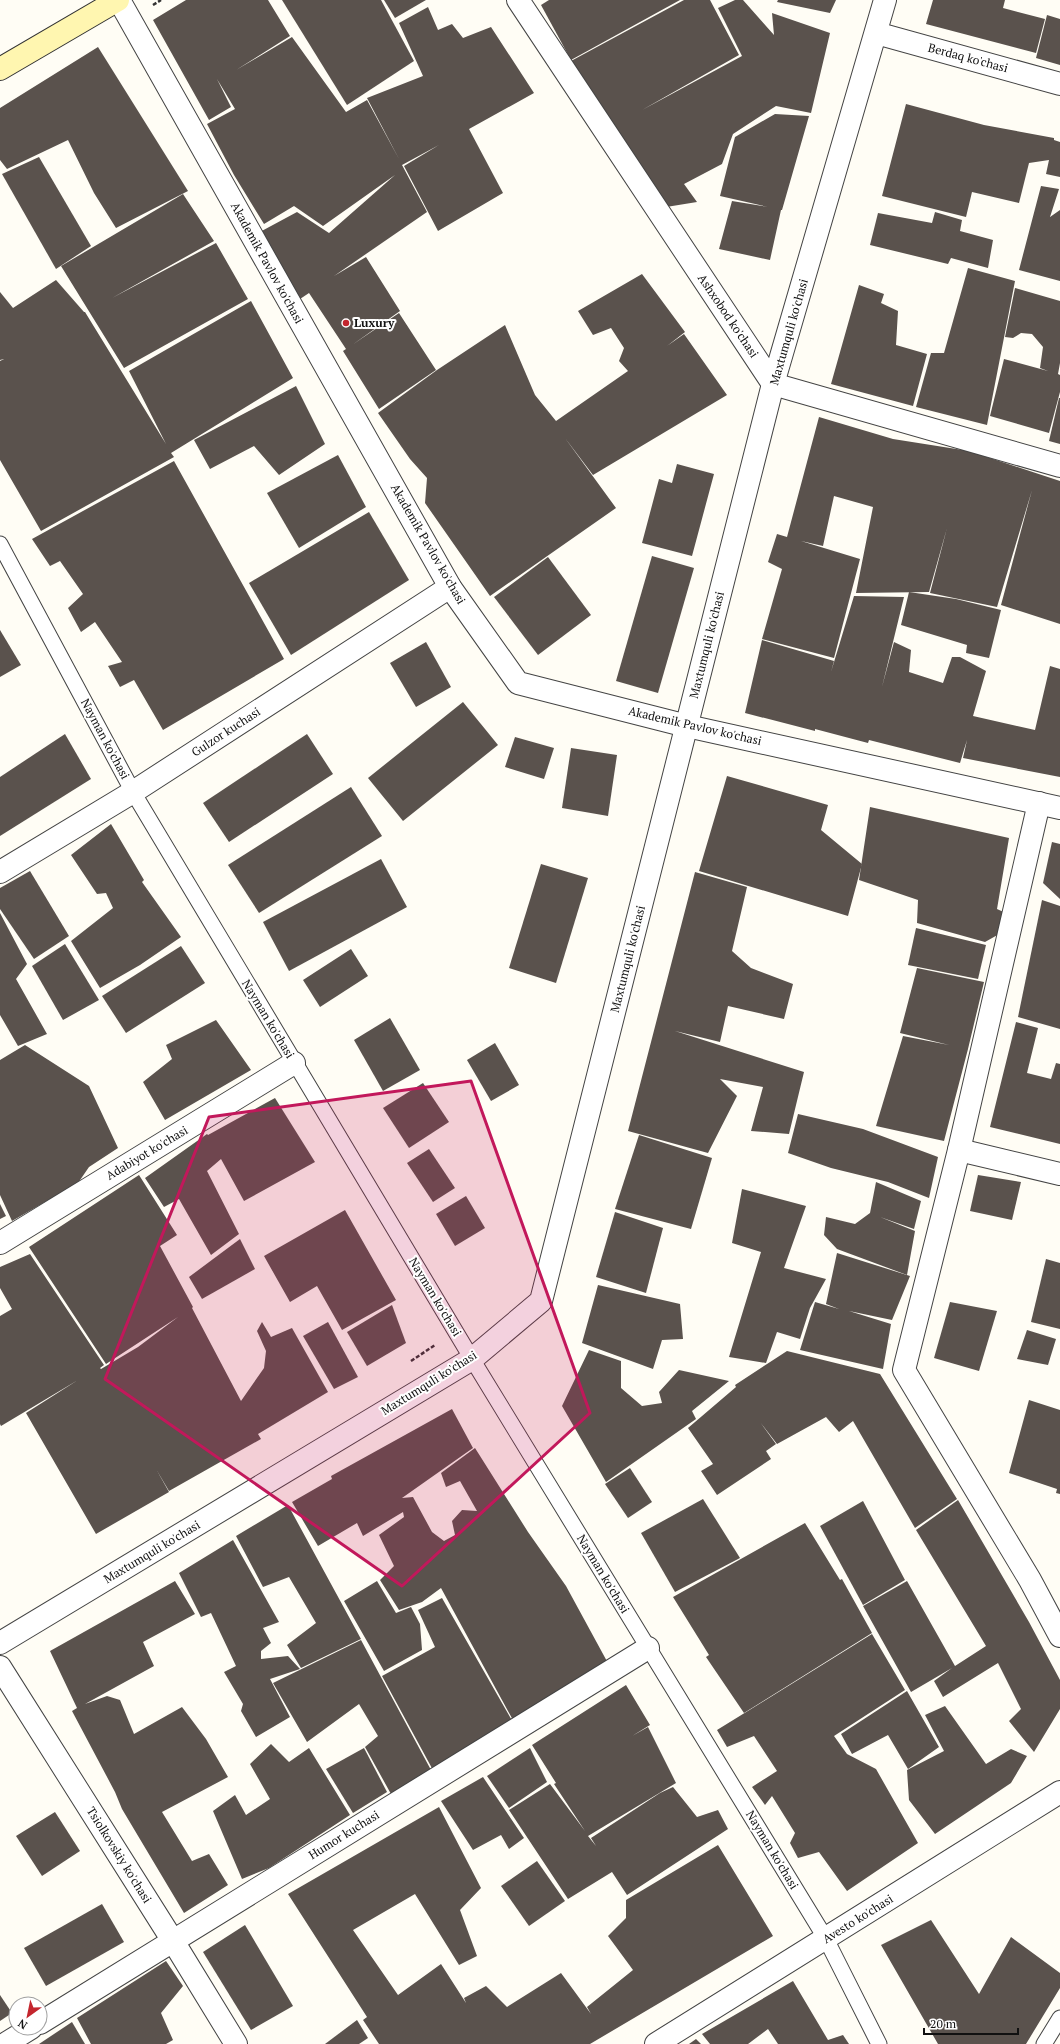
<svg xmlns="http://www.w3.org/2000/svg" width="1060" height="2044" viewBox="0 0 1060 2044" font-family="'PT Serif',serif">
<rect width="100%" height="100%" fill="#fffdf5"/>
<g fill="#5a524d">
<polygon points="186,0 268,0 290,36 236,70 292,37 346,112 367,100 399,159 367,98 423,76 399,23 428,7 438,30 452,24 463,38 491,27 534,93 469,129 503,193 438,231 404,166 439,145 402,165 427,212 334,276 366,257 400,311 352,345 399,313 436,370 379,409 343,351 346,349 309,293 300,299 258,233 297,212 329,233 395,175 323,226 294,206 264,224 234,175 207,124 235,109 217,79 231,107 209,120 153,20"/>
<polygon points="282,0 381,0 414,61 347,105"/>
<polygon points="384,0 426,0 395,18"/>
<polygon points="549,0 680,0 571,60 541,5"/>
<polygon points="684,0 710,0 739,55 642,110 742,56 718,8 735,0 743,0 774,35 772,13 830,33 811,113 776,106 733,134 722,164 684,184 697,202 660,208 571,61"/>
<polygon points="778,0 836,0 830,13 777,2"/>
<polygon points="933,0 1005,0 1003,8 1045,19 1036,53 926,24"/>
<polygon points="1047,15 1060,19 1060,65 1036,58"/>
<polygon points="98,47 188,191 116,228 94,193 68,140 7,169 0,160 0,108"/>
<polygon points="906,104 984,125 1054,138 1054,140 1060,142 1060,177 1046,174 1049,160 1029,163 1019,203 972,192 966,217 882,196"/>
<polygon points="775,114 809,116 782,210 781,210 770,260 719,249 732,201 768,207 720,196 735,137"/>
<polygon points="39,157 91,246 56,269 2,174"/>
<polygon points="1041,186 1059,189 1050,217 1060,210 1060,281 1019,270"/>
<polygon points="183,194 214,241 112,298 216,243 248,299 124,368 61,266"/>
<polygon points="935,212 962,220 960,231 993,240 988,268 951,258 948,264 870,245 878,213 932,223"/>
<polygon points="968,268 1015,281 987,425 916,407 931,353 944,353"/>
<polygon points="642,274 685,332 667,346 684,334 727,395 593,475 565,438 616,508 490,596 425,503 427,478 410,459 378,413 437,370 505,325 535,395 556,421 628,371 619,361 624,348 611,328 593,335 578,311"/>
<polygon points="56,280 84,312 85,312 166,444 129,371 251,301 293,378 171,453 174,457 41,531 0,460 0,361 4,359 0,360 0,292 13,308"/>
<polygon points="859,285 884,294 881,303 898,311 896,345 927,354 913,406 831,384"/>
<polygon points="1015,288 1060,301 1060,363 1058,374 1060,375 1060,392 1049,433 990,416 1004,359 1048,371 1040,368 1043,347 1032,334 1021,333 1013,338 1005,337"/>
<polygon points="296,386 325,444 279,475 254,446 210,469 194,440"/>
<polygon points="1059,398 1060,398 1060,444 1049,441"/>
<polygon points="819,417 893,439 969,451 1060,481 1060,624 1001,605 1032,490 997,607 930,593 947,528 929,592 856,593 873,507 834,496 823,546 801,541 860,559 834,658 762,639 782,569 768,562 777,534 787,537"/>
<polygon points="338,455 366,507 299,548 267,493"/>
<polygon points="174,461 284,659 163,730 134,680 120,687 108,666 122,662 95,622 81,632 68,608 83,594 60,561 50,566 32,539"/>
<polygon points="677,464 714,474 692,556 642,543 659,479 672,483"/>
<polygon points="369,512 409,580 291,655 249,583"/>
<polygon points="652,556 694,568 658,693 616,681"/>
<polygon points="548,557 591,615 538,655 494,597"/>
<polygon points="909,592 956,599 1001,610 989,658 966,653 967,645 901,625"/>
<polygon points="854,596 904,597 882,687 894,642 911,650 909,672 943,683 952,657 960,657 986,671 973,716 1035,730 1050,666 1060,669 1060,777 963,758 967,740 960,763 869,740 868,743 815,729 815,731 745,713 762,640 834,661 831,672"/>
<polygon points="0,630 21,665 0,677"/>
<polygon points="426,642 451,687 416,707 390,663"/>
<polygon points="463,702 498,745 403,821 368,778"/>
<polygon points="65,734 91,779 0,836 0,777"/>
<polygon points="307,734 333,774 229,842 203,803"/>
<polygon points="515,737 554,748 544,779 505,767"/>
<polygon points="571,748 617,755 608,816 562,808"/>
<polygon points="727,776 828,805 821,830 862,864 848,916 699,871"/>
<polygon points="351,787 382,836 259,913 228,865"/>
<polygon points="870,807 1009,838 997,909 1008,914 1001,933 985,942 917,923 918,900 859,880"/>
<polygon points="111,824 144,880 142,882 181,937 140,965 100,988 71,941 113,908 106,893 97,894 71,855"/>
<polygon points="1052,842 1060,844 1060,899 1043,883"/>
<polygon points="381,859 407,907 289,971 263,922"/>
<polygon points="541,864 588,878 556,983 509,968"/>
<polygon points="30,871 69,936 34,959 0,909 0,888"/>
<polygon points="695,872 747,887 732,951 751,968 793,984 784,1019 728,1006 720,1042 675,1031 804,1072 789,1134 751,1131 763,1087 720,1079 737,1096 708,1153 628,1131"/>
<polygon points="1042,900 1060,906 1060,1029 1018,1017"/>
<polygon points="0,913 27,964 16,979 47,1034 18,1046 0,1015"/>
<polygon points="916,928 986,945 978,979 908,965"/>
<polygon points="65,944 99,1000 63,1020 32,966"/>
<polygon points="181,946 205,983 126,1033 102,996"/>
<polygon points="351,949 368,976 320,1007 303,980"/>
<polygon points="917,968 984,982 968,1049 944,1141 876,1126 903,1036 949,1045 900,1033"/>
<polygon points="390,1018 420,1070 383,1091 354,1040"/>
<polygon points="216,1020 251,1070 165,1120 143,1082 172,1059 166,1045"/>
<polygon points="1016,1022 1038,1028 1027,1073 1051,1079 1056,1063 1060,1064 1060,1144 990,1127"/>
<polygon points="495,1043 519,1085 491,1101 467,1060"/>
<polygon points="25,1045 89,1086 118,1148 89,1167 78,1183 12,1221 0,1195 0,1060"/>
<polygon points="423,1083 449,1122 409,1148 383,1108"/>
<polygon points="275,1098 315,1162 244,1201 221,1159 207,1171 239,1234 211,1255 179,1199 164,1207 145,1178 207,1134 208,1135"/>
<polygon points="798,1114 863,1129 938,1157 929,1198 888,1182 831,1168 788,1153"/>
<polygon points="639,1135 712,1158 691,1229 615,1209"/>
<polygon points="429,1149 455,1188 433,1202 407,1163"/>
<polygon points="139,1175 177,1235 160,1246 193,1307 192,1308 241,1401 264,1368 266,1351 257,1331 262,1322 271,1337 292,1328 328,1392 258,1434 261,1439 169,1491 156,1469 169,1492 96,1534 26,1413 78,1380 1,1426 0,1424 0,1316 12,1309 0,1288 0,1267 30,1254 104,1365 100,1368 101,1369 138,1347 178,1317 106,1364 29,1247"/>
<polygon points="978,1175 1021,1182 1012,1220 970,1211"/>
<polygon points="876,1182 921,1201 914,1229 880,1217 915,1231 907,1275 837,1249 824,1235 826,1217 855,1224 870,1213"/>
<polygon points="742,1189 806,1206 784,1268 826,1279 810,1308 800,1339 777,1332 766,1363 729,1357 761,1252 732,1243"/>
<polygon points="466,1196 485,1228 455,1246 436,1214"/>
<polygon points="0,1204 6,1216 0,1219"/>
<polygon points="345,1210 396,1300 342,1330 317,1286 290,1302 264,1256"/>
<polygon points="615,1212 663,1228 646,1293 596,1277"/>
<polygon points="240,1239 255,1269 202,1299 189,1277"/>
<polygon points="837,1253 910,1276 892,1320 849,1311 891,1324 883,1369 800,1350 815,1302 839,1309 826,1304"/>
<polygon points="1046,1259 1060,1263 1060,1329 1031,1322"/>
<polygon points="598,1285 680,1304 683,1339 662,1340 653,1369 582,1343"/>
<polygon points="950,1302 997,1311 979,1371 934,1358"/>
<polygon points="392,1305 406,1343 367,1366 347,1332"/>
<polygon points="328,1322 358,1377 334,1389 303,1336"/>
<polygon points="1027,1330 1056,1339 1048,1365 1017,1359"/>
<polygon points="589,1350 621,1361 621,1388 642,1406 662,1403 659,1392 679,1370 729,1381 692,1411 696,1419 606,1482 562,1406"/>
<polygon points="787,1351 880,1374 957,1499 915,1528 853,1421 839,1432 826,1417 777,1444 760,1422 776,1444 766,1451 771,1459 717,1495 701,1471 713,1464 688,1428 736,1387 735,1385"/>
<polygon points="1029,1400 1060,1410 1060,1494 1056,1493 1057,1489 1009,1473"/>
<polygon points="452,1409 473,1448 402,1498 413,1497 432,1532 444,1541 455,1535 452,1521 462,1510 477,1511 460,1481 446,1487 441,1473 475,1448 528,1532 566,1586 609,1665 514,1722 441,1588 422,1602 399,1610 380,1580 394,1566 379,1535 404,1517 403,1512 363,1536 357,1523 318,1546 292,1502 332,1479 331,1476"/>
<polygon points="630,1468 652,1502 628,1518 605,1484"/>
<polygon points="703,1499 740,1558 675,1592 641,1533"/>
<polygon points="958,1500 1029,1622 1060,1680 1060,1709 1034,1752 1009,1721 1021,1709 998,1663 943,1697 934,1681 952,1668 911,1692 863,1606 907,1581 955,1666 986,1646 916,1530"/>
<polygon points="863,1501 905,1580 863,1605 820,1526"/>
<polygon points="288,1505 361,1639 301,1668 287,1645 316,1623 289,1577 263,1587 236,1536"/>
<polygon points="805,1523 840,1580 842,1579 872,1633 744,1713 706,1657 709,1655 673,1597"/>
<polygon points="233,1540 279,1622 263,1628 271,1643 261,1651 261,1659 288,1656 300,1669 270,1679 290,1717 256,1737 241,1711 243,1704 224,1672 236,1666 211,1613 201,1617 179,1573"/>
<polygon points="175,1581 195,1614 143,1642 154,1666 85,1704 107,1696 120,1700 134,1734 182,1707 206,1739 228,1777 162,1812 192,1861 209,1854 228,1885 184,1913 122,1809 115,1792 72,1711 77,1708 50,1651"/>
<polygon points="377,1581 396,1613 411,1607 420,1624 422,1650 384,1671 344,1601"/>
<polygon points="442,1598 514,1724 434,1772 382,1676 435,1647 418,1610"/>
<polygon points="872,1634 905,1690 834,1736 847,1754 876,1769 918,1843 847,1891 819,1852 798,1858 790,1843 795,1833 772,1796 765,1805 752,1787 777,1771 754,1736 727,1747 717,1730"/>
<polygon points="361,1640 431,1770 391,1794 365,1747 378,1736 359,1704 307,1742 273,1683"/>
<polygon points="626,1685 650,1725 632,1736 648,1727 676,1783 588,1836 596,1846 591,1838 660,1793 673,1787 697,1817 718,1810 728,1829 627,1895 612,1872 568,1899 509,1810 550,1784 585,1831 554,1784 556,1783 532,1745"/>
<polygon points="907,1691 939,1747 908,1769 888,1735 852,1754 841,1734"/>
<polygon points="945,1706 986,1764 1011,1749 1027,1756 1011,1783 935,1834 909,1800 907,1770 944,1751 925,1715"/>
<polygon points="271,1744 289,1762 309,1748 350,1815 269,1868 242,1879 213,1811 235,1795 246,1815 270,1799 250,1764"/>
<polygon points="364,1748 387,1792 353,1813 326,1769"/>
<polygon points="530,1748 547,1782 509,1808 487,1776"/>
<polygon points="483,1777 524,1838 509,1849 501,1835 473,1850 441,1801"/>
<polygon points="439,1807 481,1888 460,1910 477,1956 459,1965 415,1894 353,1930 398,1995 441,1964 466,2003 464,1998 486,1986 507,2007 561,1973 591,2014 587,2007 633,1970 608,1936 626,1918 626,1900 718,1845 773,1936 590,2044 379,2044 363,2020 367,2017 288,1894"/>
<polygon points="55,1812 80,1851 42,1876 16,1836"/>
<polygon points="537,1861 565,1901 529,1926 501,1886"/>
<polygon points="102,1904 124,1942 46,1986 24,1948"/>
<polygon points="931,1920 979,1994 1011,1937 1060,1973 1060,1988 1026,2044 938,2044 881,1945"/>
<polygon points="245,1925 293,2006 251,2030 203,1952"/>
<polygon points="166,1961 183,1986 161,2013 173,2040 166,2044 91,2044 77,2018"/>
<polygon points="793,1981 828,2040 843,2035 849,2044 778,2044 768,2029 748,2044 710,2044 702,2034"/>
<polygon points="0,1995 12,2013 0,2021"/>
<polygon points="357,2020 368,2038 359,2044 325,2044"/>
<polygon points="72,2022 85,2044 39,2044"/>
<polygon points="696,2039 701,2044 689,2044"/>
</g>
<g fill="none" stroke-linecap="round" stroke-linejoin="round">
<defs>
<g id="lane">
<polyline points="0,544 133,792 472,1359 826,1939 879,2044"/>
<polyline points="1044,2044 1060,2018"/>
</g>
<g id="street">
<polyline points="119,0 450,587 518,683 687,726 1060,808"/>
<polyline points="518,0 773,384 1060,466"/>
<polyline points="876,33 1060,84"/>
<polyline points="1039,803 959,1150 904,1370 1030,1580 1060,1636"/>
<polyline points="0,872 133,792 450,587"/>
<polyline points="959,1150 1060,1174"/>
<polyline points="0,1243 294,1063"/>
<polyline points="0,1643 472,1359 541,1301 773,384 885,0"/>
<polyline points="0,1667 173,1941 236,2044"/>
<polyline points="40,2023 648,1648"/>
<polyline points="5,2044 31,2028"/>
<polyline points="656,2044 1060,1792"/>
</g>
<polyline id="secondary" points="0,69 118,0"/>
</defs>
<use href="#lane" stroke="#444" stroke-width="17"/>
<use href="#street" stroke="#444" stroke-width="24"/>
<use href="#secondary" stroke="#333" stroke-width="24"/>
<g stroke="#333" stroke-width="2.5" stroke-dasharray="4 2" stroke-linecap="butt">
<polyline points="153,5 161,0"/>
<polyline points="411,1361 435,1345"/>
</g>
<use href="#lane" stroke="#fff" stroke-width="15"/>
<use href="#street" stroke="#fff" stroke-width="22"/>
<use href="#secondary" stroke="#fff6b0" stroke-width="22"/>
</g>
<path fill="#c2185b" fill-opacity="0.2" stroke="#c2185b" stroke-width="3" stroke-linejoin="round" d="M 471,1081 L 590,1413 L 402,1586 L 105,1379 L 209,1117 Z"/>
<circle fill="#c4262e" stroke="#fff" stroke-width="1.5" cx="346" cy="323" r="4"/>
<g text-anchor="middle" stroke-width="4" stroke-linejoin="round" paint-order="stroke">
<g font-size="12" fill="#111" stroke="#fff">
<text transform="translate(968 58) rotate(15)" y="4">Berdaq ko'chasi</text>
<text transform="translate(267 263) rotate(61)" y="4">Akademik Pavlov ko'chasi</text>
<text transform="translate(728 316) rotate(56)" y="4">Ashxobod ko'chasi</text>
<text transform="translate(789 332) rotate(-74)" y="4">Maxtumquli ko'chasi</text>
<text transform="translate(428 544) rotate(60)" y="4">Akademik Pavlov ko'chasi</text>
<text transform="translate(707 645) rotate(-76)" y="4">Maxtumquli ko'chasi</text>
<text transform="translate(695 726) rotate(13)" y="4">Akademik Pavlov ko'chasi</text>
<text transform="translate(226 732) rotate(-33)" y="4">Gulzor kuchasi</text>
<text transform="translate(105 739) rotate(62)" y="4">Nayman ko'chasi</text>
<text transform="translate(628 959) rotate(-76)" y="4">Maxtumquli ko'chasi</text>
<text transform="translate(268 1019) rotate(59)" y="4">Nayman ko'chasi</text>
<text transform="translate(147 1153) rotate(-31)" y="4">Adabiyot ko'chasi</text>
<text transform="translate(435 1297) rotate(59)" y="4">Nayman ko'chasi</text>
<text transform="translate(429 1383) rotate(-32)" y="4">Maxtumquli ko'chasi</text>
<text transform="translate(152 1552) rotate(-31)" y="4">Maxtumquli ko'chasi</text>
<text transform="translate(603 1574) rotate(59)" y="4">Nayman ko'chasi</text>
<text transform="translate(344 1835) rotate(-32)" y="4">Humor kuchasi</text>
<text transform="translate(772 1850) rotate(59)" y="4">Nayman ko'chasi</text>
<text transform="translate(119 1855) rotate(58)" y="4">Tsiolkovskiy ko'chasi</text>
<text transform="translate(858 1919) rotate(-32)" y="4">Avesto ko'chasi</text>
</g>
<g font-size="12" font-weight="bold" fill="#111" stroke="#fff" text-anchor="start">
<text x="354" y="327">Luxury</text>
</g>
</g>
<g transform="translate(28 2016) rotate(213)"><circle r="19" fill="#ffffff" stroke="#a0a0a0"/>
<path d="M0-3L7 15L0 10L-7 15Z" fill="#c4262e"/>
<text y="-6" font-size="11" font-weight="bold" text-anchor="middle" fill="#111111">N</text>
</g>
<path d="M924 2028v6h94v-6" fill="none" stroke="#111111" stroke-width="2"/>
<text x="930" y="2028" font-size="12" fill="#111111" stroke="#ffffff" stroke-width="3" paint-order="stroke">20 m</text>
</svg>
